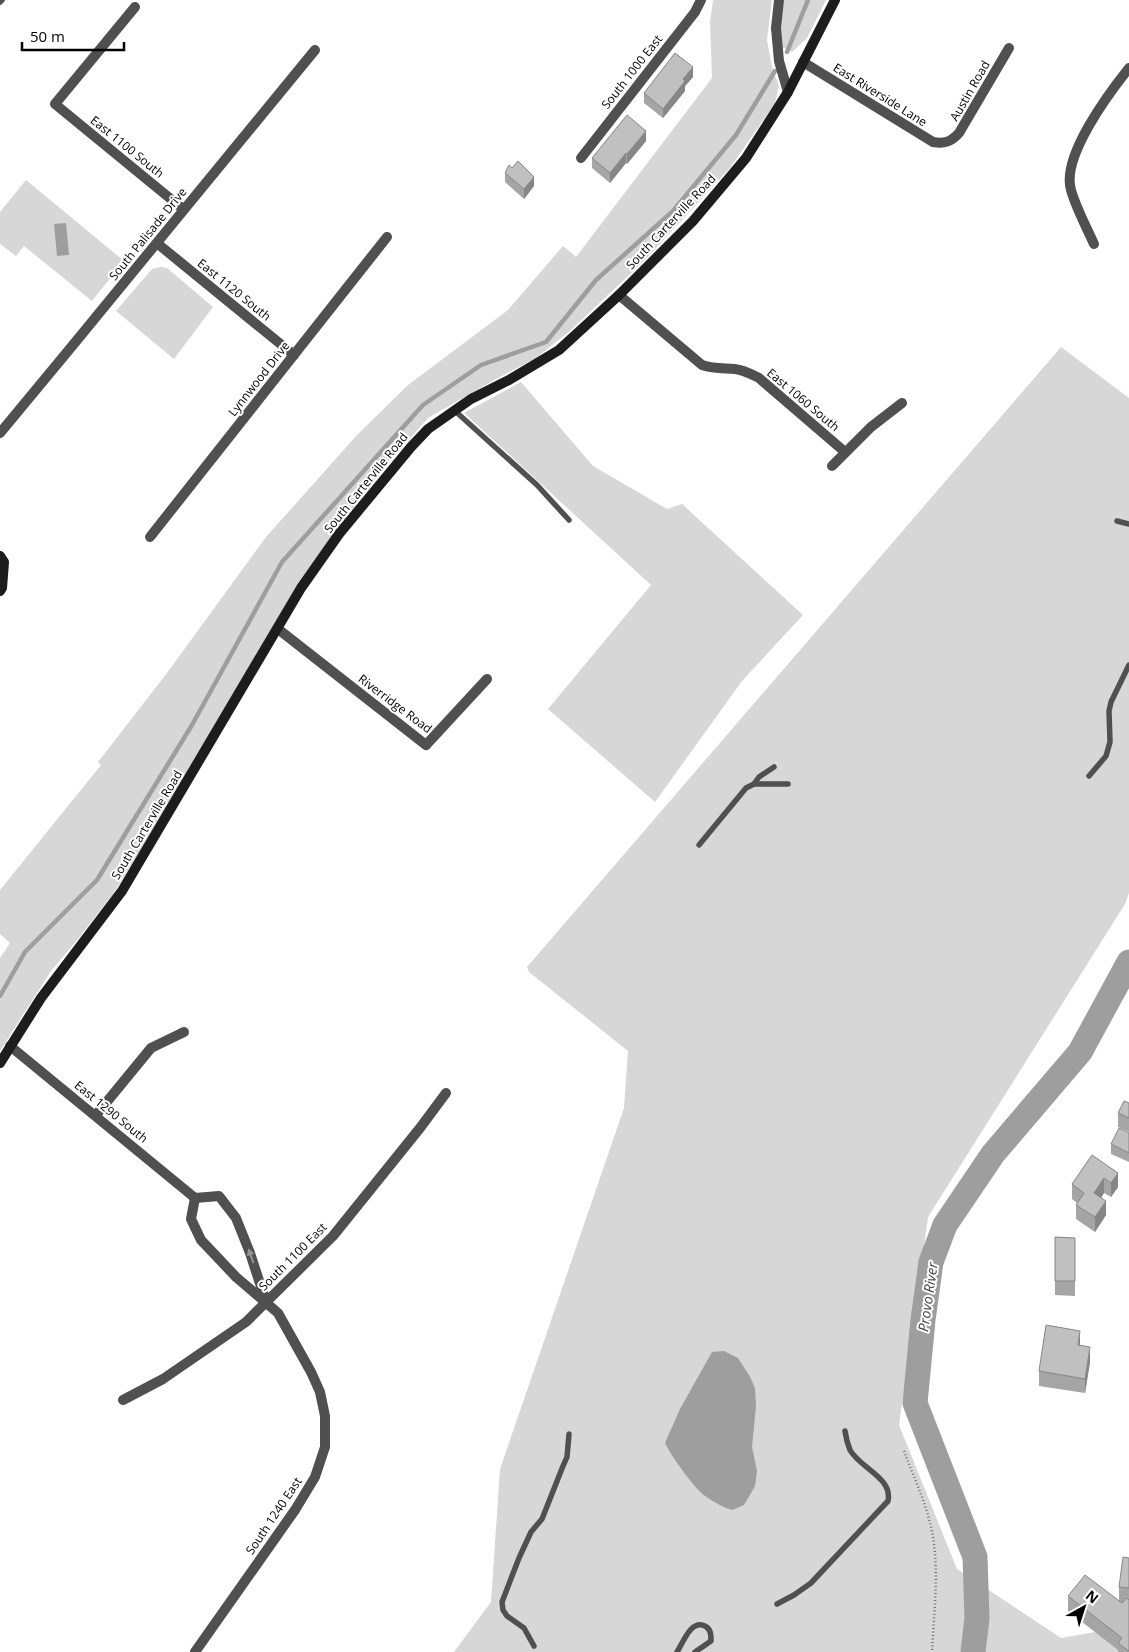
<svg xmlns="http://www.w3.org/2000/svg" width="1129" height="1652" viewBox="0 0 1129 1652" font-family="'Open Sans',sans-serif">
<rect width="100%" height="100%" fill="#fff"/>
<g fill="#d7d7d7">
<polygon points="713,0 772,0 767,40 772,67 779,86 775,103 730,168 646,259 571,330 536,358 496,379 428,418 379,474 300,580 147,840 113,894 78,939 51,971 0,1051 0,958 10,943 0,934 0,890 101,765 98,762 167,673 266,537 357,435 408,385 508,310 563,246 576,257 712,78 710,22"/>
<polygon points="784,0 826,0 807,38 792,52 782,47 780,23"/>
<polygon points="26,180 124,261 92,301 24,246 16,256 0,244 0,212"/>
<polygon points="160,267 167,268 213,307 174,359 116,311 152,269"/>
<polygon points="1061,347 1129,398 1129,893 1125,904 928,1217 899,1425 957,1569 1061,1638 1129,1626 1129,1652 454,1652 491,1602 500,1469 624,1108 628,1051 529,972 527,967"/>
<polygon points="521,382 593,466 667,509 682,504 803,615 742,681 655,802 548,709 651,585 464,413"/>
</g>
<g fill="#9e9e9e">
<polygon points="66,223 69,255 57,256 54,224"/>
<path d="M 724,1351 L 738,1358 L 749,1375 L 755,1388 L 756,1406 L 752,1447 L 757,1471 L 755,1486 L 744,1505 L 732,1510 C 723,1507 713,1502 705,1496 C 694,1488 671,1456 665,1443 L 680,1409 L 712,1352 Z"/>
</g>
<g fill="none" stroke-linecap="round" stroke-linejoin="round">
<g stroke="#9e9e9e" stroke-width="4.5">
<polyline points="787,52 808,0"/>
<polyline points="0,996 25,952 97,880 192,725 282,562 423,405 481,365 546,342 596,280 673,211 736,135 775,71"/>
</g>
<polyline stroke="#9e9e9e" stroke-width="25" points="973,1652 977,1618 975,1557 915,1403 923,1320 931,1262 945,1225 993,1154 1080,1052 1129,962"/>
<path stroke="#727272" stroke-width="2.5" stroke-dasharray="1 2.5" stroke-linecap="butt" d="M 904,1451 C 912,1473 923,1496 929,1519 C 941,1561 934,1609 932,1652"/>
<g stroke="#505050" stroke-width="5.5">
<polyline points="0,2 2,0"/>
<polyline points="454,410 537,485 569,520"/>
<polyline points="1117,521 1129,524"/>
<polyline points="1089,776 1106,756 1110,742 1109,711 1111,702 1129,665"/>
<polyline points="754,784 759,777 774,767"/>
<polyline points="699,845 746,788 754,784 788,784"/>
<path d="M 777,1604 L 794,1595 L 811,1583 L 888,1501 C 893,1478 860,1468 850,1450 C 848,1445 846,1438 845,1431"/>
<polyline points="534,1646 524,1628 507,1616 503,1610 502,1602 519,1558 531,1532 542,1519 563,1466 567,1457 569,1434"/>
<path d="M 677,1652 C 683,1643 691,1619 705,1626 C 711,1629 711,1635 711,1641 L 695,1652"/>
</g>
<g stroke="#505050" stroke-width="10">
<polyline points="779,0 776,28 779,61 788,92"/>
<polyline points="135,7 55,104 183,209"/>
<path d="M 803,62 L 933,142 C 944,144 951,142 959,133 L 1009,48"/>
<polyline points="581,158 695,12 701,0"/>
<polyline points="158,244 294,355"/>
<path d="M 1094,244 C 1086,226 1076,208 1071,190 C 1061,157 1109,93 1129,68"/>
<path d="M 619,295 L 702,365 C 714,369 723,368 735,369 C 744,370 751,374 759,378 L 845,452"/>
<path d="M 0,433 C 106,306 210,177 315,50"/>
<polyline points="832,466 871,427 902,403"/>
<polyline points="150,537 387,237"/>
<polyline points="278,629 426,745 487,679"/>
<polyline points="10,1046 195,1198 219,1196 236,1218 250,1253 266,1302"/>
<polyline points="96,1115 151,1048 184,1032"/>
<polyline points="123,1400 163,1379 246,1322 333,1236 420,1128 446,1093"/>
<polyline points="195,1652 295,1510 315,1477 325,1447 325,1416 320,1392 311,1372 278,1313 236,1277 201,1240 191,1219 195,1198"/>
</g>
<g stroke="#1d1d1d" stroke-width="10">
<polyline points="0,556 4,562 2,588 0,591"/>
<polyline points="0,1063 41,998 122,891 301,588 339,534 411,447 428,429 471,399 509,380 559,350 619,295 693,221 746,158 788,92 835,0"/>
</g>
</g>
<g fill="#a5a5a5">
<polygon points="693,77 685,86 685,91 663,118 644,103 644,93"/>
<polygon points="646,141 627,164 626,163 610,183 592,168 592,158"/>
<polygon points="505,173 534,186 524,199 505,182"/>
<polygon points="1129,1103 1129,1132 1118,1127 1118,1113"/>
<polygon points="1129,1133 1129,1162 1111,1154 1111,1144"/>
<polygon points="1092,1155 1118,1187 1111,1197 1104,1193 1101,1198 1106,1215 1095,1232 1076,1219 1076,1205 1077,1203 1072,1199 1072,1184"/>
<polygon points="1055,1237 1075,1238 1075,1296 1055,1295"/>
<polygon points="1080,1346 1090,1362 1085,1393 1039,1386 1039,1371"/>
<polygon points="1129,1558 1129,1652 1118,1652 1118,1650 1068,1611 1068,1596 1119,1601 1119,1587"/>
</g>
<g fill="#868686">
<polygon points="693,67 693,77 685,86 685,91 663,118 663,109 683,79"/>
<polygon points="646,131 646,141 627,164 627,154"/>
<polygon points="626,153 626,163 610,183 610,173"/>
<polygon points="534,177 534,186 524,199 524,189"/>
<polygon points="1118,1173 1118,1187 1111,1197 1111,1183"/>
<polygon points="1104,1178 1104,1193 1094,1208 1094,1193"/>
<polygon points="1106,1201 1106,1215 1095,1232 1095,1217"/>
<polygon points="1080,1331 1080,1345 1078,1345"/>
<polygon points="1090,1347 1090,1362 1085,1393 1085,1379"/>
</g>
<g fill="#c0c0c0" stroke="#868686">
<polygon points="675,53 693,67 683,79 685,81 663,109 644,93"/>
<polygon points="627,115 646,131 627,154 626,153 610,173 592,158"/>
<polygon points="518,161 534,177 524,189 505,173 509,165 512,168"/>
<polygon points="1124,1101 1129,1103 1129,1118 1118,1113"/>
<polygon points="1119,1128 1129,1133 1129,1153 1111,1144"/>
<polygon points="1092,1155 1118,1173 1111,1183 1104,1178 1094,1193 1106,1201 1095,1217 1076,1205 1084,1193 1072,1184"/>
<polygon points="1055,1237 1075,1238 1075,1281 1055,1281"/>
<polygon points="1046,1325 1080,1331 1078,1345 1090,1347 1085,1379 1039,1371"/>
<polygon points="1123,1557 1129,1558 1129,1588 1119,1587"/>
<polygon points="1085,1575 1122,1603 1127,1598 1129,1600 1129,1651 1118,1643 1122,1638 1068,1596"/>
</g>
<defs><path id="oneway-solid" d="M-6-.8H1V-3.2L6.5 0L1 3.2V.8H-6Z" transform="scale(1.25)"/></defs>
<use fill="#969696" href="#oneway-solid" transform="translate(251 1256) rotate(-110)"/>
<g text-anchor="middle" stroke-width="4" stroke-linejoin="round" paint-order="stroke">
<g font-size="12" fill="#000" stroke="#fff">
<text transform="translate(632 72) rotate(-52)" y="4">South 1000 East</text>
<text transform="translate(970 91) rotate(-60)" y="4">Austin Road</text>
<text transform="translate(880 95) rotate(32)" y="4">East Riverside Lane</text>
<text transform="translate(127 147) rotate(39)" y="4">East 1100 South</text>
<text transform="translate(671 222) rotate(-47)" y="4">South Carterville Road</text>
<text transform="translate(148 234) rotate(-51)" y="4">South Palisade Drive</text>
<text transform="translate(234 290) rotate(39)" y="4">East 1120 South</text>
<text transform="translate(259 379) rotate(-52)" y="4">Lynnwood Drive</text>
<text transform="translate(803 400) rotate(40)" y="4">East 1060 South</text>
<text transform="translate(366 483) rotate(-51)" y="4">South Carterville Road</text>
<text transform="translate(395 704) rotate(37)" y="4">Riverridge Road</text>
<text transform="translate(147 825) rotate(-59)" y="4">South Carterville Road</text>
<text transform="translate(111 1112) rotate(39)" y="4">East 1290 South</text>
<text transform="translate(293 1257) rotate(-45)" y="4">South 1100 East</text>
<text transform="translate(274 1516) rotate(-56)" y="4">South 1240 East</text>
</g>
<g font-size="14" font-style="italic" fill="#3f3f3f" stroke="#fff">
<text transform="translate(928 1297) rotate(-82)" y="5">Provo River</text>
</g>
</g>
<g transform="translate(1084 1607) rotate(39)" stroke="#ffffff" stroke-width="4" paint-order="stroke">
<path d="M0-4L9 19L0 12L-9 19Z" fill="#000000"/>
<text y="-8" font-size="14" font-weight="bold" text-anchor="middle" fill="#000000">N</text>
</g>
<path d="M22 42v8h102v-8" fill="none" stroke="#000000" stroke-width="2.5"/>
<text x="30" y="42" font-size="15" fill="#000000" stroke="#ffffff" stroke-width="4" paint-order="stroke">50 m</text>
</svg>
